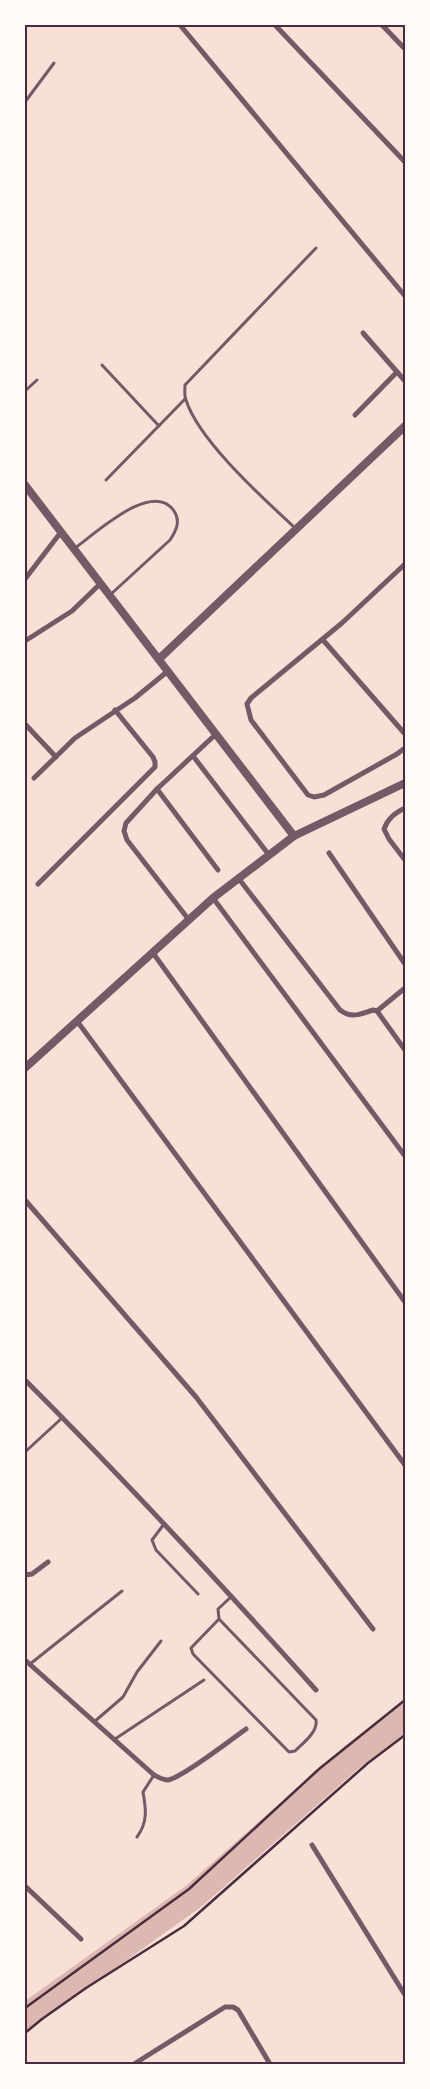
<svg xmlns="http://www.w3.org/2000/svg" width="430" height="2089" viewBox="0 0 430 2089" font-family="'DM Sans',sans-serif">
<rect width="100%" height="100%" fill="#f7e1d7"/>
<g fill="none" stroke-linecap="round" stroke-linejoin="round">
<polyline stroke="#dcb8b0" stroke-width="26" points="25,2017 194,1896 352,1757 405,1717"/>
<g stroke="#4a2c40" stroke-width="2.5">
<polyline points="25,2008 189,1889 319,1769 405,1700"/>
<polyline points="25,2033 42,2019 86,1988 184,1926 368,1763 405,1735"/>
</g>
<g stroke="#755966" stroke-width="3">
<polyline points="25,102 54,63"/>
<polyline points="102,365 159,426"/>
<polyline points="25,391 37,380"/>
<polyline points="106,480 185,399"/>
<path d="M 295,528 C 263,498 199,441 186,400 C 184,396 185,390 185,385 L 316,248"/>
<path d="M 75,548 C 95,534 153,479 174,511 C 181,521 176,531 170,540 L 110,595"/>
<polyline points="25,1452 62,1418"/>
<polyline points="164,1524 152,1540 156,1550 198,1594"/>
<path d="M 219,1619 L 191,1648 L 193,1654 L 289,1752 L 295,1751 C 303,1743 318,1732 316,1720 L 219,1619 L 218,1609 L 232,1596"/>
<polyline points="30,1664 122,1591"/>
<polyline points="94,1722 123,1697 137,1672 161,1641"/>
<polyline points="115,1739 204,1680"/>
<path d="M 137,1837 C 148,1822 146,1809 143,1792 L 154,1775"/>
</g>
<g stroke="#755966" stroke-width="5">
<polyline points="180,25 405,296"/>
<polyline points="275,25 405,162"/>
<polyline points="382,25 405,49"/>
<polyline points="363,333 405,381"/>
<polyline points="355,415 397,372"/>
<polyline points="405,564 342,623 251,698 247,704 251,720 308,795 314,797 324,795 397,754 405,748"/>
<polyline points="25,579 61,532"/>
<polyline points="323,640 405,734"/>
<polyline points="25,641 72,611 101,583"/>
<polyline points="25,724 56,757"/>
<polyline points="193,756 269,855"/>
<polyline points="34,778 75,738 135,698 168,671"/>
<polyline points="157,789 218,870"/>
<path d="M 405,808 C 395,813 388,818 384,829 L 389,839 L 405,860"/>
<polyline points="329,853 405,964"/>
<path d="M 239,879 L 340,1010 C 352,1019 360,1014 373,1010 L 377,1011 L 405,1050"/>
<polyline points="38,884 155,767 155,762 153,757 115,710"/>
<polyline points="213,898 405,1156"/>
<polyline points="189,920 127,840 124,831 126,823 157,789 216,734"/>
<polyline points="153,953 405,1302"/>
<polyline points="377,1011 405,988"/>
<polyline points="77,1021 405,1465"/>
<polyline points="25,1200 196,1397 373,1629"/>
<path d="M 25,1380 C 125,1480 221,1584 316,1690"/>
<polyline points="25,1575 32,1574 48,1562"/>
<path d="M 25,1660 L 154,1775 C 158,1777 163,1780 168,1780 C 182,1778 232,1739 246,1729"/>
<polyline points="312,1845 405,1995"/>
<polyline points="25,1886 81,1939"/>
<polyline points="134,2064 225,2007 233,2007 238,2010 270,2064"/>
</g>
<g stroke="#755966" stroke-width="8">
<polyline points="25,485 294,836"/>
<polyline points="159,659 405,426"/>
<polyline points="25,1068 213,898 294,836 405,783"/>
</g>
</g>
<rect width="430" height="2089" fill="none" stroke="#fffaf5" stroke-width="52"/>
<rect x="26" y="26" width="378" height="2037" fill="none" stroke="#4a2c40" stroke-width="2"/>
</svg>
